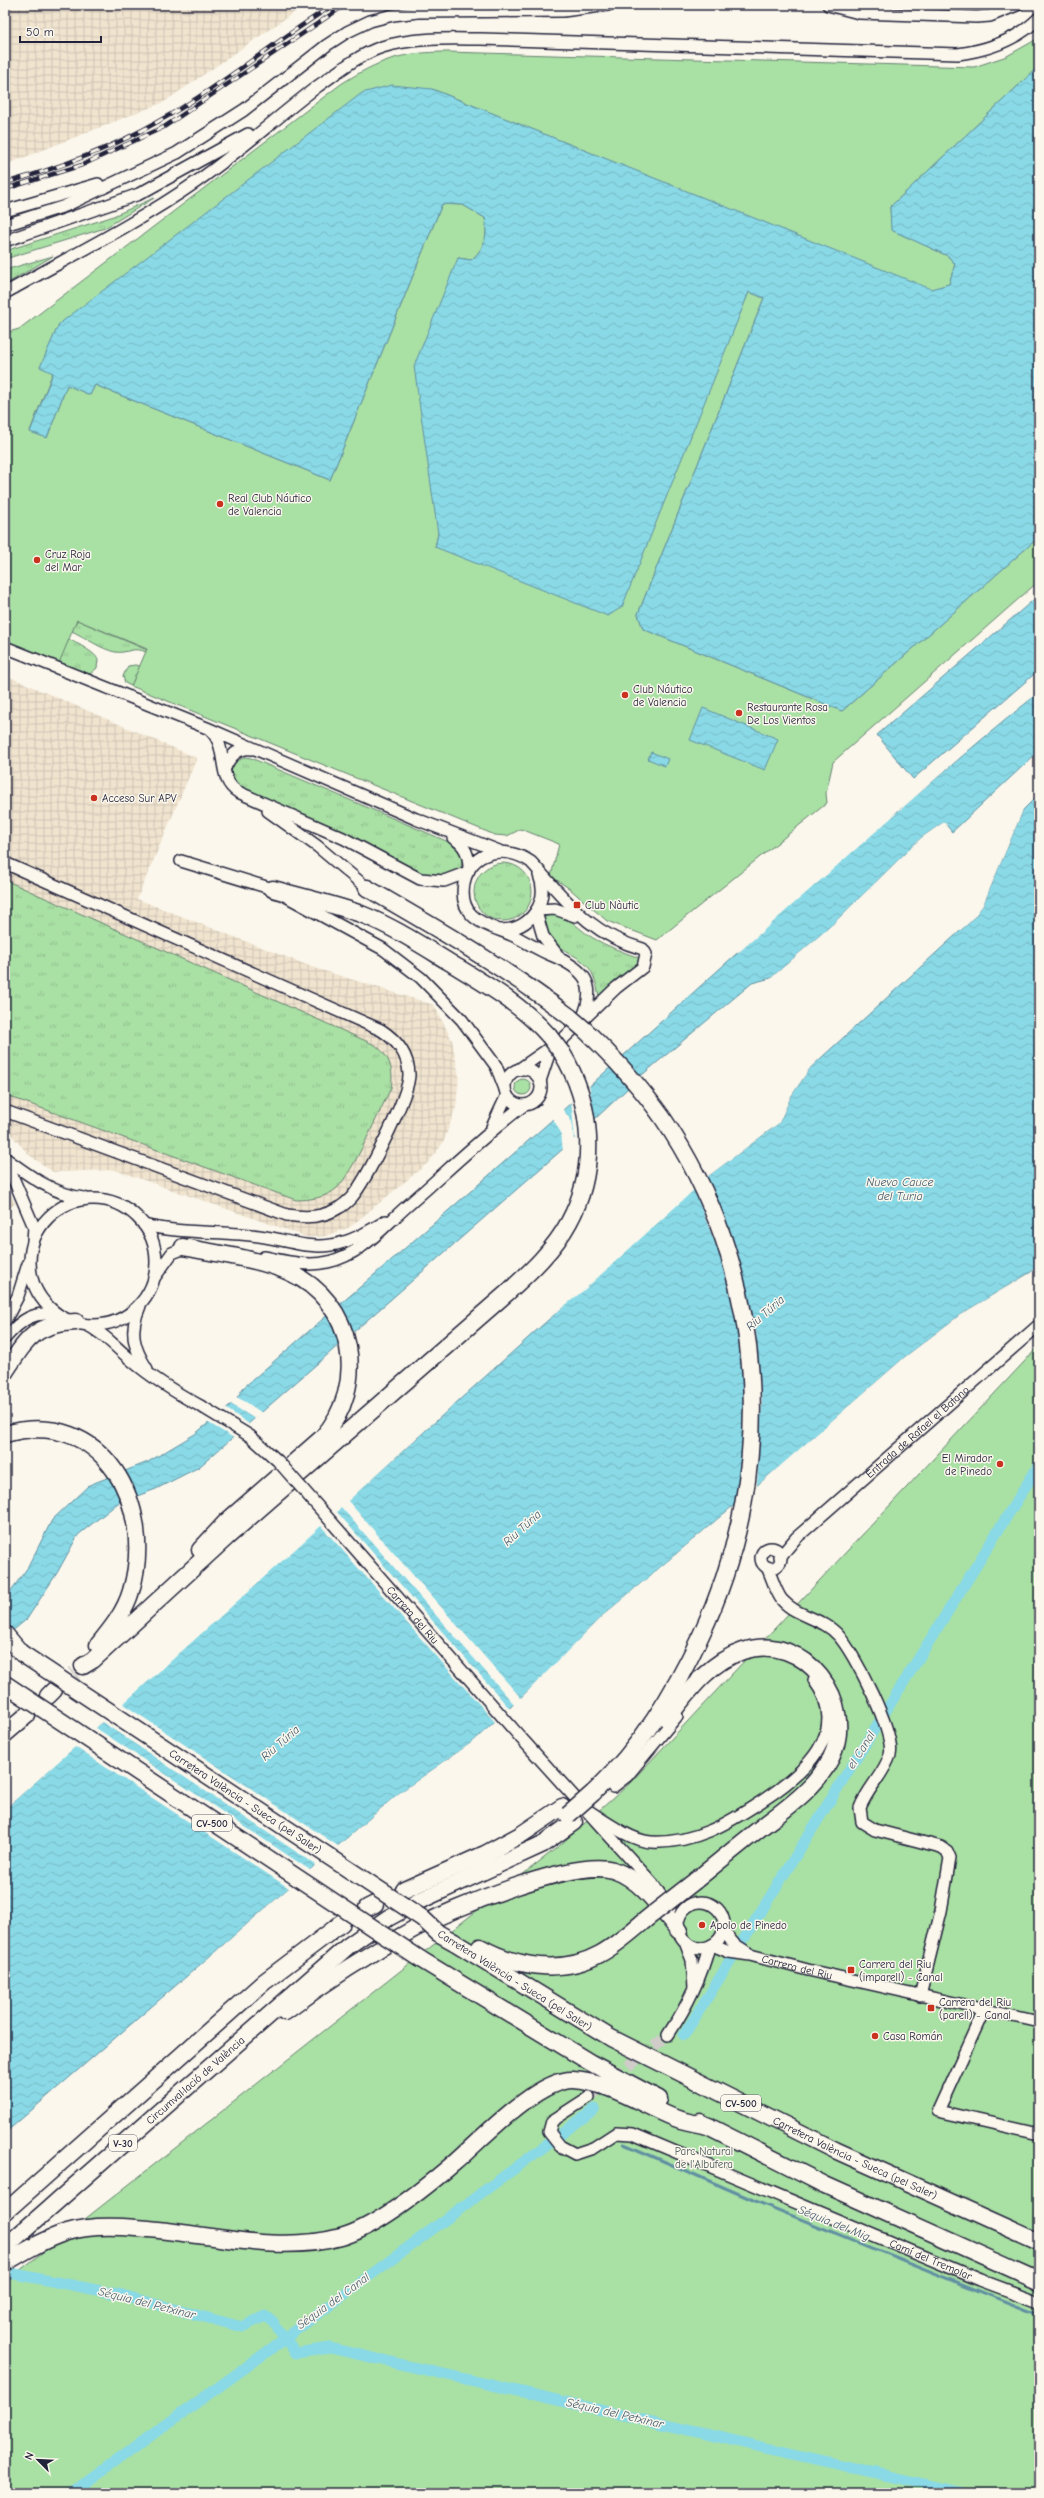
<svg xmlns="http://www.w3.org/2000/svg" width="1044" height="2498" viewBox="0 0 1044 2498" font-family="'Comic Neue',sans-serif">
<defs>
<pattern id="industrial-grid" width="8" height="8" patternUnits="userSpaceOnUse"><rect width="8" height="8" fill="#f0e4cf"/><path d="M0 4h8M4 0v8" fill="none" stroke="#cec3b3"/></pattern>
<pattern id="grass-tufts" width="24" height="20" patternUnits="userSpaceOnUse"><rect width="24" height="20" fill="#a9e0a4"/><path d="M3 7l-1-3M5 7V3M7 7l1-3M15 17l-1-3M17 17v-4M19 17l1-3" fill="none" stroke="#91c08e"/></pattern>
<pattern id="water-waves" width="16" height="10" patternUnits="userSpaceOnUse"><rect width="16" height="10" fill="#8ad9e6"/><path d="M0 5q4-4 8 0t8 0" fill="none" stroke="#77bac6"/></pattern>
</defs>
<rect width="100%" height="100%" fill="#fbf7ec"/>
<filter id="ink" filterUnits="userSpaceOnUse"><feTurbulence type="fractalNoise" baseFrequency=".025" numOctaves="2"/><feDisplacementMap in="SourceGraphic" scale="8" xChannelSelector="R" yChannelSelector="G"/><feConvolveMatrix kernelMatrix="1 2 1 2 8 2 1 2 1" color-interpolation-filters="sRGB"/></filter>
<g filter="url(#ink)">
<g fill="url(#industrial-grid)">
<polygon points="5,5 305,5 164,102 5,165"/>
<polygon points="5,675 197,758 137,899 312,967 434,1005 452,1040 459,1076 456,1107 443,1143 429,1162 350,1227 325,1236 307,1237 115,1170 53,1172 29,1155 7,1130 5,1131"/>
<polygon points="5,1184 15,1203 5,1214"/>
</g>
<g fill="url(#grass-tufts)" stroke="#668170">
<polygon points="154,198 105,228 5,259 5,251 111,217"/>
<polygon points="53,256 11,281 5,284 5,270"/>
<path d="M 5,613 C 25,621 88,643 98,659 L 97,668 L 90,674 L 83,673 L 5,641 Z"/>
<path d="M 77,620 L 147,650 L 146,652 C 133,646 127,654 115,652 C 101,649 86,638 72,631 Z"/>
<polygon points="135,665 140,666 131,686 125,683 123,676 128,666"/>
<path d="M 245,757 L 251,758 L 451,843 C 460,849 465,857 461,868 C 448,875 438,878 423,876 L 338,830 L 235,784 L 231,772 L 234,763 Z"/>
<circle cx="503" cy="892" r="29"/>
<path d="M 5,880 L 375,1045 C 390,1056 394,1070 391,1088 C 380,1110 352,1174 337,1188 C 326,1198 309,1200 296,1200 L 5,1095 Z"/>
<path d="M 553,914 C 570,916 579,930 593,938 C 607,946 622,952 637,957 L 640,959 L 640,963 L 614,981 L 599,996 C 596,983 594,970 582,961 C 567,949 539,943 544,917 Z"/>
<circle cx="523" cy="1087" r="8"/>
</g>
<g fill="#a9e0a4" stroke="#668170">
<path d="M 1039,38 L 1039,66 L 890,207 L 892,230 L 948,256 L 955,264 L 949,284 L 931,290 L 432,89 L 59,324 L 41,367 L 53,372 L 30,431 L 47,438 L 67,385 L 90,395 L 95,385 L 330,480 L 442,204 L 463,205 L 485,218 C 488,235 485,248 471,260 L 458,258 L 438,534 L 435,547 L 737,320 L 749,292 L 764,298 L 638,614 L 643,629 L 842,711 L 1039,537 L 1039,581 L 833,762 L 826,793 L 827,803 L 657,940 L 607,921 L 570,889 L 551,876 L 559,844 L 521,829 L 507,836 L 495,835 L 131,686 L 147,649 L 77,620 L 59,663 L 5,641 L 5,333 L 19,329 L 341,84 C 379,60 401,52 447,52 L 974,67 L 1007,56 Z"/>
<polygon points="1039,1346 1039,2493 5,2493 5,2282 559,1846 629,1784"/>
</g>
<g fill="url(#water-waves)" stroke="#6090a2">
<path d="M 1039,66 L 1039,537 L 842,711 L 643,629 L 638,614 L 764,298 L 749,292 L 622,607 L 608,616 L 435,547 L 438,534 L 414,366 L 458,258 L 471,260 C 485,249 488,235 485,218 L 463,205 L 442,204 L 330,480 L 95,385 L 90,395 L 67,385 L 47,438 L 30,432 L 53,373 L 40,367 L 59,324 L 362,93 L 392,85 L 432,89 L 931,289 L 949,284 L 955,264 L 948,256 L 891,230 L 890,207 Z"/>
<polygon points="1039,595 1039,670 913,779 877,735"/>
<path d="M 1039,692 L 1039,751 L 952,832 L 944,822 L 921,838 L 833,924 L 771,978 L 752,983 L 642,1075 L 564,1148 L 199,1467 L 156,1489 L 118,1503 L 78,1535 L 57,1573 L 27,1619 L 5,1637 L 5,1599 L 28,1567 L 52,1520 L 89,1485 L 148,1462 L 195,1434 L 235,1401 L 243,1388 C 346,1299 450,1210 552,1120 C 713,975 872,829 1039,692 Z"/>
<polygon points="703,708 778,739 765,770 690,740"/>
<polygon points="651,752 668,759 665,766 648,759"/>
<polygon points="1039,794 1039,1265 1031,1272 960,1315 905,1357 783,1464 600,1618 543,1677 474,1741 398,1794 5,2133 5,1809 708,1176 779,1123 791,1096 810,1068 971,921 983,905 1023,810"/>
</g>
<g fill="#fbf7ec" fill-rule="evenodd">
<polygon points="1039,690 1039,692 983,737 738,953 740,948 890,816 898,812 904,804"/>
<polygon points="1023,810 983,905 971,921 914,970 970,919 982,904 1021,812"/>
<polygon points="944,822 947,825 945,827 944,825 922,840 834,926 775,977 771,978 833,924 921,838"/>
<path d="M 828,1050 L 810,1068 L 791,1096 L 779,1123 L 707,1177 L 730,1230 L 739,1258 L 756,1331 L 762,1401 L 757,1486 L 905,1357 L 960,1315 L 1031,1272 L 1039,1265 L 1039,1267 L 961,1316 L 906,1358 L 784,1465 L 601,1620 L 545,1679 L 475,1743 L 399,1796 L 5,2135 L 289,1888 L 75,1747 L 5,1809 L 5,1806 L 707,1175 L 777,1122 L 789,1095 L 809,1067 ZM 694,1190 L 724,1266 L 736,1318 L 744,1380 L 743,1449 L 736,1504 L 600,1618 L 521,1698 L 348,1501 L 531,1333 L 583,1291 ZM 341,1507 L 514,1704 L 510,1709 L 337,1512 ZM 321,1526 L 495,1722 L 474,1741 L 398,1794 L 338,1846 L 123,1704 ZM 102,1722 L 316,1865 L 310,1870 L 96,1728 Z"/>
<polygon points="589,1083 595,1120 575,1140 571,1100"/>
<polygon points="562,1108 572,1122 574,1141 563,1152 561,1133 552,1117"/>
<polygon points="236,1397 246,1402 262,1413 255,1419 229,1403"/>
<polygon points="224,1407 249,1424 234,1438 207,1422"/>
</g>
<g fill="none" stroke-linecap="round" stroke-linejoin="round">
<g stroke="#6090a2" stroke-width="3">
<polyline points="624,2144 753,2200 1039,2315"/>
<polyline points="5,2283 15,2274"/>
</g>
<g stroke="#8ad9e6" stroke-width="11">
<polyline points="684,2035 1039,1465"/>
<polyline points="15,2274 122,2295 242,2327 265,2316 274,2323"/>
<polyline points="278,2329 296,2353 330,2348 963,2493"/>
<polyline points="71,2493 245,2368 595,2109"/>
</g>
<polyline stroke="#d0ccc9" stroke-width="11" stroke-dasharray="11 5.5" stroke-linecap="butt" points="589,2097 668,2035"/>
<polyline stroke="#d0ccc9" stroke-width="16" stroke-dasharray="16 8" stroke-linecap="butt" points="55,1690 75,1673"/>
<defs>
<g id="minor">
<polyline points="828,5 859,13 977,17 990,16 1017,5"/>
<polyline points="5,211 98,184"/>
<polyline points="5,225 65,206 177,153 244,110 327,45 347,32 370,21 393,15 418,12 563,11 608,5"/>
<polyline points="5,241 139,194 248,134"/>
<path d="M 5,293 C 69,257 136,224 196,182 C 238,153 277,117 318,86 C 338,72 358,55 382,47 C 414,37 449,39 481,39 L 958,54 C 989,50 1017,40 1039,18"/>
<polyline points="5,647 207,728 416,819 499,851"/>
<path d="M 211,731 C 229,748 216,779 238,792 L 343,838 L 420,879 L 444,881 L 468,872"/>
<path d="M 225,768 C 230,756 238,747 252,749"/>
<polyline points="268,811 317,846 367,888"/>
<path d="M 453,838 C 466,845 469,856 469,870"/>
<polyline points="181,861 273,889 383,949 421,978 462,1020 496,1066 505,1089"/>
<path d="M 5,863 L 381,1030 C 398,1041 408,1054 409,1074 C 410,1094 366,1181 351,1198 C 348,1201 344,1205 340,1207 C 323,1218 306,1218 287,1215 L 5,1111"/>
<polyline points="537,910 555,909 575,916"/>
<polyline points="536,912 543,936 559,957"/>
<path d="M 501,930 C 530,930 550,902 539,875"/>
<circle cx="523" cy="1087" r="18"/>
<path d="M 518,1070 L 564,1038 L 616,988 L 643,967 L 646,954 L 643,949 C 589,934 567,901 531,862 C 506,845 471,849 464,883 C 457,922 491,925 516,937 C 528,943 539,950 551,955 C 585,969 598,984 582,1019"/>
<polyline points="540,1081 551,1048"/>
<polyline points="492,1127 507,1095"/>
<path d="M 5,1158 C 28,1175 55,1195 84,1198"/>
<polyline points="5,1159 34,1227 33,1240"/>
<circle cx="93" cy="1262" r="63"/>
<path d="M 144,1225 C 182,1234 221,1231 259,1236 C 284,1239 305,1249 331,1245 C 352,1242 369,1231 386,1221"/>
<path d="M 264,1257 C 285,1261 306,1267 328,1262 C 362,1254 381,1229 406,1207 C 445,1173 483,1136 524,1105"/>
<polyline points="154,1278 172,1253 190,1246"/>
<path d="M 140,1306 C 129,1331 133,1347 147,1369"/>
<polyline points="5,1321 18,1296 28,1264"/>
<path d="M 87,1325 C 104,1333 115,1347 130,1359 C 152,1378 178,1394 204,1408"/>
<path d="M 5,1338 C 21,1320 35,1309 59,1316"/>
<circle cx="771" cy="1558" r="10"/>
<path id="s1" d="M 780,1557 L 796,1538 L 1039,1325"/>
<path d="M 767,1567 C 772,1577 775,1591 782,1600 C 797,1617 823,1618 838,1635 C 854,1652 896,1734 890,1755 C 884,1774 867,1789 860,1808 L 862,1822 L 875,1830 L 941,1847 L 947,1851 L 950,1858 L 941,1911 L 920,1996"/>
<polyline points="521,1738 653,1884 670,1909"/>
<polyline points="613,1787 627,1776 677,1716"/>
<path d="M 581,1806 C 599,1817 630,1841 651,1842 C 694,1844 727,1824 762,1801 C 803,1774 853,1733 814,1680"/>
<circle cx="701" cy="1925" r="23"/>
<polyline points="723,1931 734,1944 748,1953"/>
<polyline points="685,1942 692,1960 694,1987"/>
<path id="s2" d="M 712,1945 L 729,1952 L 750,1955 L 808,1970 L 1039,2022"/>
<polyline points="984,2010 938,2111 1039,2134"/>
<path d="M 668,2035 C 686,2008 701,1978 709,1947"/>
<path id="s3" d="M 589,2097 L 552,2121 L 549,2132 L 560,2146 L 575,2154 L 593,2148 L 616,2133 L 633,2134 L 980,2280 L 1039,2302"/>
</g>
<g id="highway">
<path d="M 367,888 C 438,929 504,967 570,1017"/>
<path d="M 273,889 C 302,897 332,904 361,914 C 392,926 421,945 449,962 C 485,984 521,1004 549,1036"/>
<path d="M 585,1030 C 613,1057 640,1086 662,1117 C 767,1270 780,1468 701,1635 C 673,1695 641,1747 593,1793"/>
<path d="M 183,1247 C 214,1253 260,1259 289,1272 C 355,1302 369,1385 322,1438 L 226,1522 L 200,1550"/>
<path d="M 5,1372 C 27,1339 34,1324 76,1322"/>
<path d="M 5,1434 C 104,1406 156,1507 131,1591 C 125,1612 111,1629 98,1645"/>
<polyline points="5,1634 21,1653"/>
<path d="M 83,1666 L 93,1660 L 227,1537 L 507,1293 C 530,1272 554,1250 569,1222 C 598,1169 593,1104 562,1053"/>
<polyline points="48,1696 54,1690"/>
<path d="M 667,1719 C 688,1692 709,1662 743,1651 C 805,1631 858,1703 831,1758 C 816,1788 788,1807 763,1826 C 740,1844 717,1863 695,1881"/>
<polyline points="5,1734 27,1715"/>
<polyline points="404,1890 485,1854 522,1834 562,1807"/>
<polyline points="367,1908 375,1904"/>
<path id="s4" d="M 454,1942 L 611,2038 L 835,2150 L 1039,2242"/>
<path d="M 480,1947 C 516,1967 562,1975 600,1954 C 619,1944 637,1926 654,1913"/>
<polyline points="420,1959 591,2063 659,2099"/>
<path d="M 285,2012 C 325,1982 368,1954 412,1930 C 450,1909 574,1858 613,1870 C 641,1879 661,1909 679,1931"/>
<polyline points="700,2122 825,2185 1039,2281"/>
<polyline points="5,2212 264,1982 342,1923"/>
<path id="s5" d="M 5,2247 L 348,1946 L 388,1918 L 421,1900 L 543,1844 L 574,1822"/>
<path d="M 5,2263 C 25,2251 45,2239 67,2232 C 89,2225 115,2226 137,2228 C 203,2232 275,2255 341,2237 C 377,2227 426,2187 454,2163 C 481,2140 537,2079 573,2080 C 610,2082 642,2105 675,2118 C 685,2122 698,2124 709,2126"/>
</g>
</defs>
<use href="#minor" stroke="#22223b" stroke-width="14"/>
<use href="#highway" stroke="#22223b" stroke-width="19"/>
<use href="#minor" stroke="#fbf7ec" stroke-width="11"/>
<use href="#highway" stroke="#fbf7ec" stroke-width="16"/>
<defs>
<g id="rail">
<path d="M 5,183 C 59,168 110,149 159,121 C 220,87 274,42 333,5"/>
<polyline points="5,189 82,165 164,127 345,5"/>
</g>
</defs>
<use href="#rail" stroke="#22223b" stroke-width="4.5"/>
<use href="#rail" stroke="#fbf7ec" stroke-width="3" stroke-dasharray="9" stroke-linecap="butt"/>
<defs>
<g id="minor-bridge">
<path id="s6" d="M 204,1408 L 250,1436 L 278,1461 L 521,1738"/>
</g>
<g id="highway-bridge">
<polyline points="570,1017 585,1030"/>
<polyline points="549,1036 562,1053"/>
<path id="s7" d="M 21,1653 L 422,1918 L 438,1933 L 454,1942"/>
<polyline points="5,1684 420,1959"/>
<polyline points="568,1815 593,1793"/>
<polyline points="654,1913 695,1881"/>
</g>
</defs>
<use href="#minor-bridge" stroke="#22223b" stroke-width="14" stroke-linecap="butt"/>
<use href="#highway-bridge" stroke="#22223b" stroke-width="19" stroke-linecap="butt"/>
<use href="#minor-bridge" stroke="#fbf7ec" stroke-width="11"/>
<use href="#highway-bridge" stroke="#fbf7ec" stroke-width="16"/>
</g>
</g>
<g fill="#c8321e" stroke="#fbf7ec" stroke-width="1.5">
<circle cx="220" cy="504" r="4"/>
<circle cx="37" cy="560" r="4"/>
<circle cx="625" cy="695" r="4"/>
<circle cx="739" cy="713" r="4"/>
<circle cx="94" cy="798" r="4"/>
<rect x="573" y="901" width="8" height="8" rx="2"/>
<circle cx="1000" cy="1464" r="4"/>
<circle cx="702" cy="1925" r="4"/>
<rect x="847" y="1966" width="8" height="8" rx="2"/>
<rect x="927" y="2004" width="8" height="8" rx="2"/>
<circle cx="875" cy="2036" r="4"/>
</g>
<g text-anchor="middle" stroke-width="3" stroke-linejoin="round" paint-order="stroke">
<g fill="#fbf7ec" stroke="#636270" stroke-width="1">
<rect x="192" y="1815" width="40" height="16" rx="3"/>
<rect x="721" y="2095" width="40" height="16" rx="3"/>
<rect x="109" y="2135" width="28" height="16" rx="3"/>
</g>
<g font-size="10" font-weight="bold" fill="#22223b">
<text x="212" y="1827">CV-500</text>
<text x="741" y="2107">CV-500</text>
<text x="123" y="2147">V-30</text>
</g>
<g font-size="11" fill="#22223b" stroke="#fbf7ec" text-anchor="start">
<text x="228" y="502">Real Club Náutico<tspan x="228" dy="13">de Valencia</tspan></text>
<text x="45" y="558">Cruz Roja<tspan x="45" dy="13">del Mar</tspan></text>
<text x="633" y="693">Club Náutico<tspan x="633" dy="13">de Valencia</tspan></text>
<text x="747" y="711">Restaurante Rosa<tspan x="747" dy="13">De Los Vientos</tspan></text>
<text x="102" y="802">Acceso Sur APV</text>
<text x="585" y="909">Club Nàutic</text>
<text x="992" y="1462" text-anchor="end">El Mirador<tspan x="992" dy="13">de Pinedo</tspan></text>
<text x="710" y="1929">Apolo de Pinedo</text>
<text x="859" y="1968">Carrera del Riu<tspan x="859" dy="13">(imparell) - Canal</tspan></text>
<text x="939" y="2006">Carrera del Riu<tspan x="939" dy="13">(parell) - Canal</tspan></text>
<text x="883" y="2040">Casa Román</text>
</g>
<g font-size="11" fill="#22223b" stroke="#fbf7ec">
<text dy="4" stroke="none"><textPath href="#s1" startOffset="186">Entrada de Rafael el Batano</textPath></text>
<text dy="4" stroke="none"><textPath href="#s6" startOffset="296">Carrera del Riu</textPath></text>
<text dy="4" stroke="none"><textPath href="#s7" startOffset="269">Carretera València - Sueca (pel Saler)</textPath></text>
<text dy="4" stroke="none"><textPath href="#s2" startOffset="88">Carrera del Riu</textPath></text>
<text transform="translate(515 1980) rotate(32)" y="4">Carretera València - Sueca (pel Saler)</text>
<text dy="4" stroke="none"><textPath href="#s5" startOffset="253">Circumval·lació de València</textPath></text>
<text dy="4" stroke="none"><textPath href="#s4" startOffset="456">Carretera València - Sueca (pel Saler)</textPath></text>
<text dy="4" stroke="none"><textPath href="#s3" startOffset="477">Camí del Tremolar</textPath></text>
</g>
<g font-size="11" fill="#4a5b5a" stroke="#fbf7ec">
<text x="704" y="2155">Parc Natural<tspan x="704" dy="13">de l'Albufera</tspan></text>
</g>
<g font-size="12" font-style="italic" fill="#41596e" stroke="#fbf7ec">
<text x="900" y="1186">Nuevo Cauce<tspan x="900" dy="14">del Turia</tspan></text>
<text transform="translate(765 1313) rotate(-41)" y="4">Riu Túria</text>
<text transform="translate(522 1528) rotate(-42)" y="4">Riu Túria</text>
<text transform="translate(280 1743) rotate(-41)" y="4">Riu Túria</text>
<text transform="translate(861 1750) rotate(-58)" y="4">el Canal</text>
<text transform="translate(834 2223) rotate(22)" y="4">Séquia del Mig</text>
<text transform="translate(333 2301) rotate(-36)" y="4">Séquia del Canal</text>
<text transform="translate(147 2303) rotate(14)" y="4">Séquia del Petxinar</text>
<text transform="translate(615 2413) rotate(13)" y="4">Séquia del Petxinar</text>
</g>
</g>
<rect width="1044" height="2498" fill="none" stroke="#fbf7ec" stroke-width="20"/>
<rect x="10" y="10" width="1024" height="2478" fill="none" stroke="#22223b" stroke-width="1.5" filter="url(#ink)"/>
<g transform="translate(38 2460) rotate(294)" stroke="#fbf7ec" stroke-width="3" paint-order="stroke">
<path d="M0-3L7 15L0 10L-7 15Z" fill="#22223b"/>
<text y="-6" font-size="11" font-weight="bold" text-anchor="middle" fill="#22223b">N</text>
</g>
<path d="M20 36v6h81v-6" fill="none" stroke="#22223b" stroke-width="2"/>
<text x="26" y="36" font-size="12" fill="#22223b" stroke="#fbf7ec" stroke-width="3" paint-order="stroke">50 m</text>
</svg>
